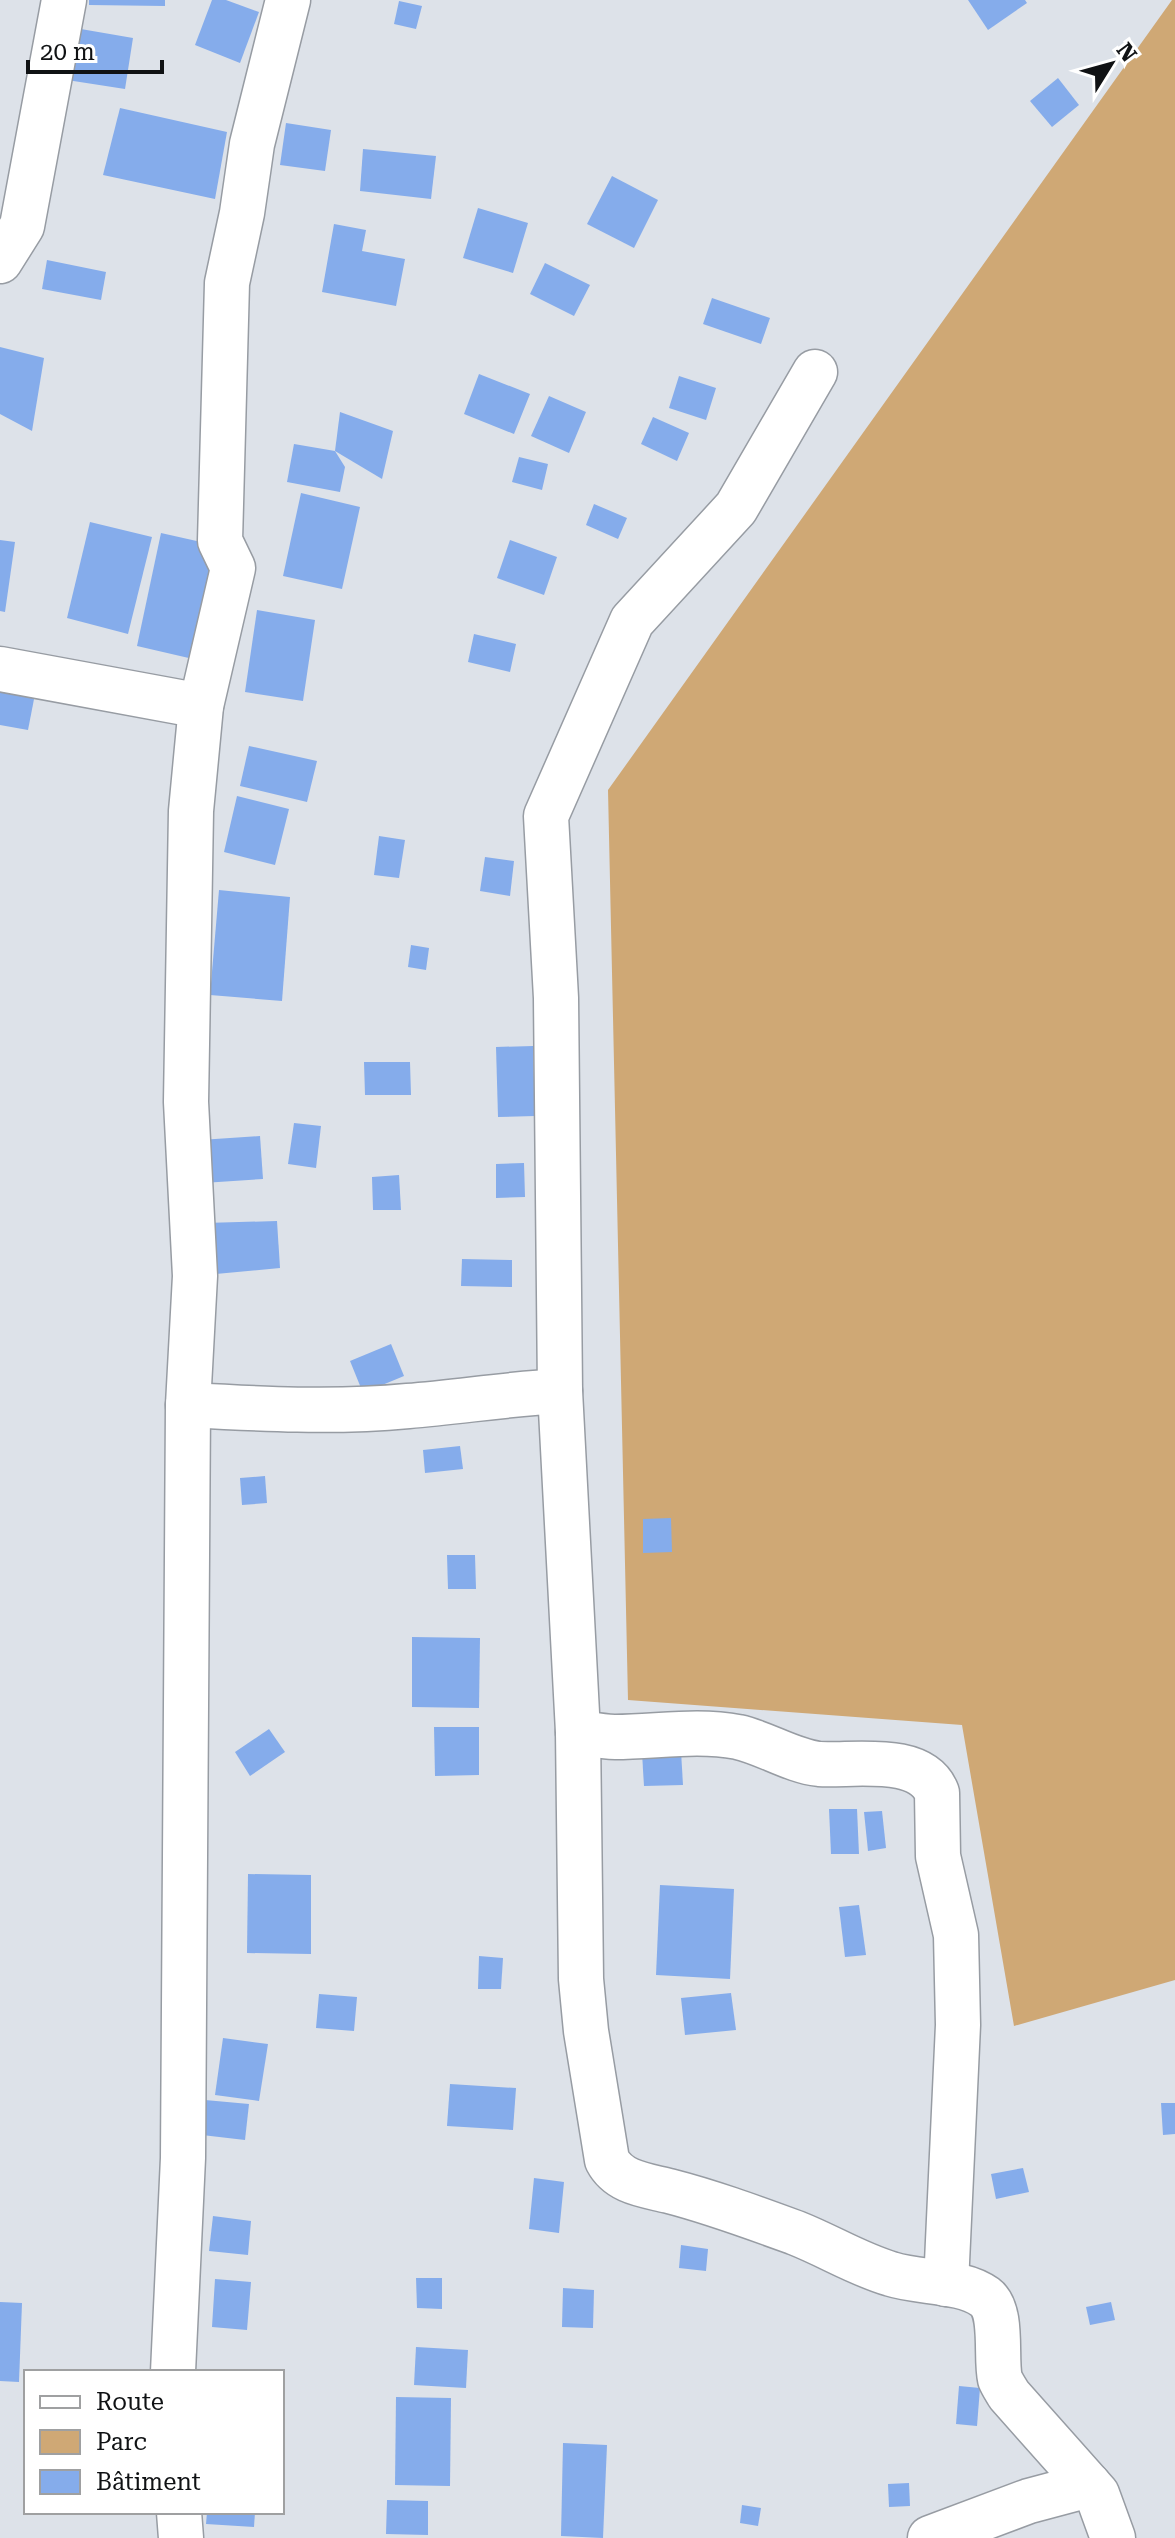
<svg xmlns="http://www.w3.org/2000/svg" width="1175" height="2538" viewBox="0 0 1175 2538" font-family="'Roboto Serif',serif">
<rect width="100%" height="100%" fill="#dde2e9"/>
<polygon fill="#cfa875" points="1172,0 1175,0 1175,1980 1014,2026 962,1725 628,1700 608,790"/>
<g fill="#85aceb">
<polygon points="89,0 165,0 165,6 89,5"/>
<polygon points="212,0 226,0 259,12 240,63 195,45"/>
<polygon points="968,0 1025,0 1027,3 988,30"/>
<polygon points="399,1 422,6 416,29 394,24"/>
<polygon points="75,28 133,38 125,89 67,80"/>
<polygon points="1058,78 1079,105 1052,127 1030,101"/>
<polygon points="120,108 227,132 215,199 103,175"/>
<polygon points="286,123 331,130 325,171 280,165"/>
<polygon points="363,149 436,156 431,199 360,191"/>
<polygon points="612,176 658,200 634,248 587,224"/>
<polygon points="478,208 528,223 513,273 463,258"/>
<polygon points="334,224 366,230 362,251 405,259 396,306 322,292"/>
<polygon points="47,260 106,272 101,300 42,289"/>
<polygon points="545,263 590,285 574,316 530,294"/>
<polygon points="712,298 770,318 761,344 703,324"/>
<polygon points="0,347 44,358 32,431 0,414"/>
<polygon points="479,374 530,394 514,434 464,414"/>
<polygon points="679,376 716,388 706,420 669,408"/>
<polygon points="549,396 586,412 569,453 531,436"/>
<polygon points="340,412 393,431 382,479 335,451"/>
<polygon points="653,417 689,433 677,461 641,444"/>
<polygon points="294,444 335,451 345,467 340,492 287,482"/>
<polygon points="519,457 548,464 542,490 512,482"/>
<polygon points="301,493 360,507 342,589 283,576"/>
<polygon points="594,504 627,518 618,539 586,525"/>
<polygon points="90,522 152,537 128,634 67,618"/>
<polygon points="161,533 210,544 224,571 206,662 137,646"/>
<polygon points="0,540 15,542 5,612 0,611"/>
<polygon points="510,540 557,557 544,595 497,578"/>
<polygon points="257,610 315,620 303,701 245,692"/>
<polygon points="474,634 516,644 510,672 468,662"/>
<polygon points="0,688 35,694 28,730 0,725"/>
<polygon points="249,746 317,761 307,802 240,786"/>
<polygon points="237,796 289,809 275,865 224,852"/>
<polygon points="379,836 405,840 399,878 374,875"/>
<polygon points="485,857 514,861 510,896 480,891"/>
<polygon points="219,890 290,897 282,1001 210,995"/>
<polygon points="411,945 429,948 426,970 408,967"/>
<polygon points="533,1046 535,1116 498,1117 496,1047"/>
<polygon points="364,1062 410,1062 411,1095 365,1095"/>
<polygon points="294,1123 321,1126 316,1168 288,1164"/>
<polygon points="260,1136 263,1179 203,1183 200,1140"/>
<polygon points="524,1163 525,1197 496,1198 496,1164"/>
<polygon points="399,1175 401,1210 373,1210 372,1177"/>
<polygon points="277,1221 280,1268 205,1275 205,1223"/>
<polygon points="462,1259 512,1260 512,1287 461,1286"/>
<polygon points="391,1344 404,1376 363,1393 350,1361"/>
<polygon points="460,1446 463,1469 425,1473 423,1450"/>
<polygon points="265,1476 267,1503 242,1505 240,1478"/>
<polygon points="671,1518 672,1552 643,1553 643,1519"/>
<polygon points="447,1555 475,1555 476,1589 448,1589"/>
<polygon points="412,1637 480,1638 479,1708 412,1707"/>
<polygon points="434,1727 479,1727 479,1775 435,1776"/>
<polygon points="269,1729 285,1752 250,1776 235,1752"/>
<polygon points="681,1751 683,1785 644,1786 642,1753"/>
<polygon points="829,1809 857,1809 859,1854 831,1854"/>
<polygon points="882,1811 886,1848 868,1851 864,1812"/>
<polygon points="248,1874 311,1875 311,1954 247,1953"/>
<polygon points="660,1885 734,1889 730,1979 656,1975"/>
<polygon points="859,1905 866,1955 845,1957 839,1907"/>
<polygon points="479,1956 503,1958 501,1989 478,1989"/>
<polygon points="731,1993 736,2030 685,2035 681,1998"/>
<polygon points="319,1994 357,1997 354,2031 316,2028"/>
<polygon points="223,2038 268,2044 259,2101 215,2095"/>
<polygon points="450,2084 516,2088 513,2130 447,2126"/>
<polygon points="205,2100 249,2104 245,2140 202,2135"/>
<polygon points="1161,2103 1175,2103 1175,2134 1163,2135"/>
<polygon points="1023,2168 1029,2192 996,2199 991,2174"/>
<polygon points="534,2178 564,2182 559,2233 529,2229"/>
<polygon points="213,2216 251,2221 248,2255 209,2251"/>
<polygon points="681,2245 708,2249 706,2271 679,2268"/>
<polygon points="416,2278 442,2278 442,2309 417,2308"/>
<polygon points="215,2279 251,2282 247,2330 212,2327"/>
<polygon points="563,2288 594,2290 593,2328 562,2327"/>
<polygon points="0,2302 22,2303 19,2382 0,2381"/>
<polygon points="1111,2302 1115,2320 1090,2325 1086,2307"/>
<polygon points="416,2347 468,2350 466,2388 414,2385"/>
<polygon points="959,2386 980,2388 977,2426 956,2424"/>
<polygon points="396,2397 451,2398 450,2486 395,2485"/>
<polygon points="563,2443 607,2445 603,2538 561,2536"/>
<polygon points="909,2483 910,2506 889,2507 888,2484"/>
<polygon points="387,2500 428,2501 428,2535 386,2534"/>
<polygon points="742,2505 761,2508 758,2526 740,2523"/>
<polygon points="207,2512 255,2512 254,2527 206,2524"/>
</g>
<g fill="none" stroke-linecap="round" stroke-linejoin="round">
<defs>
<g id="minor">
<polyline points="0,261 22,226 64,0"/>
<path d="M 815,372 L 736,508 L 632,621 L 546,816 L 556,998 L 560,1391 L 578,1732 L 581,1979 L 586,2031 L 607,2160 C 619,2183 645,2185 669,2191 C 712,2202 755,2218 796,2233 C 829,2246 857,2264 891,2274 C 919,2283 962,2280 985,2297 C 1004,2311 995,2358 1000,2379 C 1002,2384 1006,2390 1009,2395 L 1097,2494 L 1113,2538"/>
<polyline points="0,669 201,706"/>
<path d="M 188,1405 C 261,1409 334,1413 408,1406 C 458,1402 508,1394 560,1391"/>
<path d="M 578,1732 C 590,1734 603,1737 615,1737 C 656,1737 697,1729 738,1737 C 765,1743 792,1761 819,1764 C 854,1766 922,1753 937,1793 L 938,1856 L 956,1935 L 958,2025 L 946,2284"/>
<polyline points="173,2372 183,2158 188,1405 195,1276 186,1102 191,811 201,706 233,568 220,541 227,283 242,213 252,144 288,0"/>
<polyline points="179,2512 181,2538"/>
<polyline points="930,2538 1029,2501 1089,2485"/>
</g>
</defs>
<use href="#minor" stroke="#979ca3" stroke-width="47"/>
<use href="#minor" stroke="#fff" stroke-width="44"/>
</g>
<rect x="24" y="2370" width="260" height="144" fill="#ffffff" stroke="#9fa0a1" stroke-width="2"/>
<rect x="40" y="2396" width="40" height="12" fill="#ffffff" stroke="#9fa0a1" stroke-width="2"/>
<text x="96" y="2410" font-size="24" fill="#101214">Route</text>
<rect x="40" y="2430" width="40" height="24" fill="#cfa875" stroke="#9fa0a1" stroke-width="2"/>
<text x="96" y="2450" font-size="24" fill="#101214">Parc</text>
<rect x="40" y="2470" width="40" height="24" fill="#85aceb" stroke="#9fa0a1" stroke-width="2"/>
<text x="96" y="2490" font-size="24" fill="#101214">Bâtiment</text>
<g transform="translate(1111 64) rotate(53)" stroke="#ffffff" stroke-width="6" paint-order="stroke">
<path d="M0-6L14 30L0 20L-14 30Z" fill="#101214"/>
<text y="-12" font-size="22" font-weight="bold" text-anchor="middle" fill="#101214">N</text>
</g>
<path d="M28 60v12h134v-12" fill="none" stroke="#101214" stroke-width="4"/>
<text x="40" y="60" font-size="24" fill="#101214" stroke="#ffffff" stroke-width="6" paint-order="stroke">20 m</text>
</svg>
